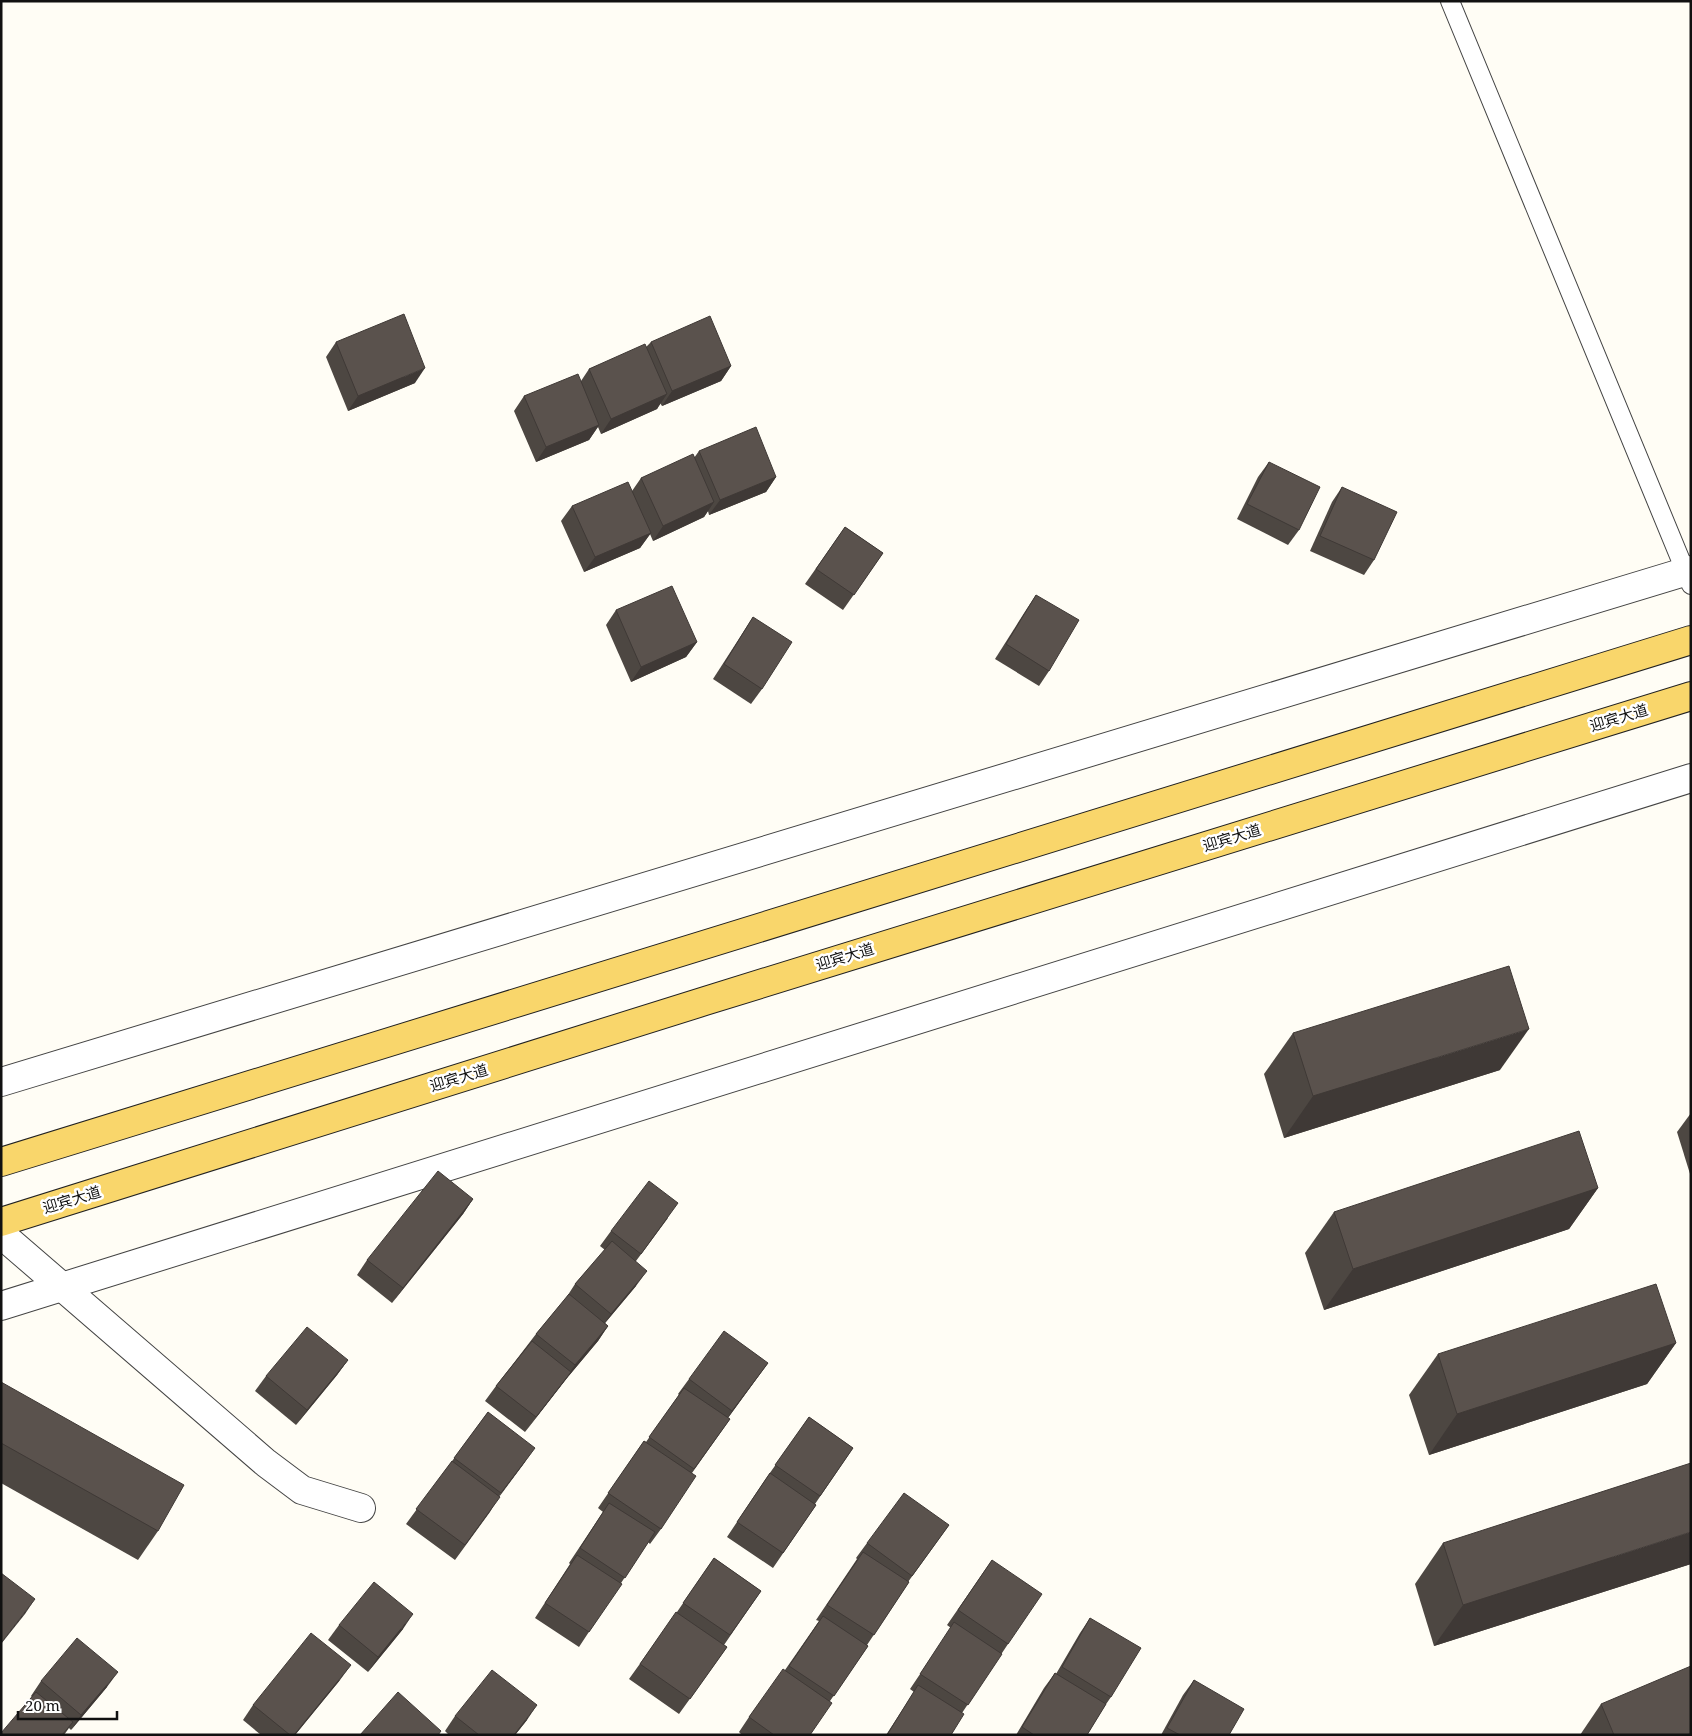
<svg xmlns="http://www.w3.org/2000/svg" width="1692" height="1736" viewBox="0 0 1692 1736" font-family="'Noto Serif','Noto Sans SC',serif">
<rect width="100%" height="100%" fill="#fffdf5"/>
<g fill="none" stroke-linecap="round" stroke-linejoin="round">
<defs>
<polyline id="lane" points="1450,1 1691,585"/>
<g id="street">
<polyline points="1,1082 1691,570"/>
<polyline points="1,1234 266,1463 302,1490 361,1508"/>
<polyline points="1,1306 1691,778"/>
</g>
<g id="primary">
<polyline points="1,1162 1691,640"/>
<polyline points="1,1222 705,1001 1691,696"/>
</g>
</defs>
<use href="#lane" stroke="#444" stroke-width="20"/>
<use href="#street" stroke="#444" stroke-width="30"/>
<use href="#primary" stroke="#222" stroke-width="30"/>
<use href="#lane" stroke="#fff" stroke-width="18"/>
<use href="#street" stroke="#fff" stroke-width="28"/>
<use href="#primary" stroke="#f9d66b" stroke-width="28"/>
</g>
<g fill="#4d4742">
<polygon points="336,342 415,383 348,411 326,357"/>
<polygon points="651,342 731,366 721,381 662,406 660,403 657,409 601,434 598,427 589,440 536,462 514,411 524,396 581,381 589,369 646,347"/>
<polygon points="699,451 776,477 766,492 709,515 708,511 704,517 653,541 650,534 640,548 584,572 561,521 572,506 632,491 641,478 694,458"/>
<polygon points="1269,462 1299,530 1288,545 1237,519 1258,477"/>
<polygon points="1342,487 1374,560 1364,575 1310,551 1332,502"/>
<polygon points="845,527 883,553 843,610 805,584"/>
<polygon points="1036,595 1049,671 1039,686 995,659 1026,610"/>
<polygon points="616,610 697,642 686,657 631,682 606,625"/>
<polygon points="753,617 762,689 751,704 713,679"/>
<polygon points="1293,1033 1500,1070 1284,1138 1264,1074"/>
<polygon points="1691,1113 1691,1177 1677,1132"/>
<polygon points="1598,1188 1569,1229 1324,1310 1305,1253 1334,1212"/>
<polygon points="473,1199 463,1214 392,1303 357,1275 367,1260"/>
<polygon points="668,1218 636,1261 636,1286 605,1323 608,1326 598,1341 567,1378 525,1432 485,1401 496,1386 536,1334 566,1298 575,1284 605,1250 600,1246 611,1231"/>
<polygon points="1676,1343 1647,1384 1429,1455 1409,1395 1438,1354"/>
<polygon points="348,1360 337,1375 296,1425 255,1391 266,1376"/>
<polygon points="768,1363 728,1418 730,1419 692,1473 661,1529 650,1544 648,1542 579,1647 535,1618 570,1564 569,1563 603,1512 598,1508 644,1441 646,1442 679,1395 678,1394 689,1379"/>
<polygon points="1,1382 158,1531 138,1560 1,1483"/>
<polygon points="488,1412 525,1462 499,1496 490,1512 455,1560 406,1524"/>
<polygon points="809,1417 853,1448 815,1504 816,1505 773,1568 727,1537 765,1480"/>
<polygon points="949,1525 908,1582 909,1582 867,1645 868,1646 830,1701 810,1735 742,1735 739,1732 749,1717 785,1670 819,1621 816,1620 857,1559 856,1558 867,1543"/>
<polygon points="1443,1543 1691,1564 1434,1646 1415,1584"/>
<polygon points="714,1558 761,1591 724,1645 727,1647 679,1714 629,1679 677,1612"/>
<polygon points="992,1560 1008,1644 962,1713 951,1735 886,1735 914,1692 910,1689 951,1628 947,1625"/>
<polygon points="1090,1618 1111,1697 1102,1710 1087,1735 1016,1735 1044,1688 1055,1673 1056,1674 1080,1633"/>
<polygon points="339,1625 403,1629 368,1672 328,1640"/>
<polygon points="340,1680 295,1735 261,1735 243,1720 253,1705"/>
<polygon points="1194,1680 1229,1735 1161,1735 1183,1695"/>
<polygon points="41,1681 107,1687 71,1730 69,1728 64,1735 1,1735 32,1697 31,1696"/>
<polygon points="1601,1704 1691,1735 1580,1735"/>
<polygon points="455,1716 527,1720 515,1735 449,1735 445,1731"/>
</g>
<g fill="#3f3936">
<polygon points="731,366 721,381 662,406 672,391"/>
<polygon points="425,368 415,383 348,411 358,396"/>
<polygon points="667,394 657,409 601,434 611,419"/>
<polygon points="599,425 589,440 536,462 546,447"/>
<polygon points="776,477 766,492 709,515 720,500"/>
<polygon points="714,502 704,517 653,541 663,526"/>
<polygon points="651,533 640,548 584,572 595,557"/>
<polygon points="697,642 686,657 631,682 641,667"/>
<polygon points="1529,1029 1500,1070 1284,1138 1313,1096"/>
<polygon points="1598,1188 1569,1229 1324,1310 1353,1269"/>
<polygon points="473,1199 463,1214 392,1303 403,1288"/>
<polygon points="647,1271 636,1286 600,1329 611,1314"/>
<polygon points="608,1326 598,1341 567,1378 525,1432 575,1365"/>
<polygon points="1676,1343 1647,1384 1429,1455 1457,1414"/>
<polygon points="348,1360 337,1375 296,1425 307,1410"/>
<polygon points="768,1363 757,1378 722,1426 732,1411"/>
<polygon points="535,1448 525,1462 491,1508 501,1493"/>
<polygon points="1691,1532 1691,1564 1434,1646 1463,1605"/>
<polygon points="35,1599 25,1614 1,1644 1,1643"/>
<polygon points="413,1614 403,1629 368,1672 378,1657"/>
<polygon points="351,1665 340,1680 295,1735 294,1735"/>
<polygon points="118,1672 107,1687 71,1730 81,1715"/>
<polygon points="537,1705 527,1720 515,1735 514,1735"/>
</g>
<g fill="#5a524d" stroke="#3f3936">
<polygon points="404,314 425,368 358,396 336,342"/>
<polygon points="710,316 731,366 672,391 651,342"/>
<polygon points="645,344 667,394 611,419 589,369"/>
<polygon points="578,374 599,425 546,447 524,396"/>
<polygon points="756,427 776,477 720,500 699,451"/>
<polygon points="693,454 714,502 663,526 641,478"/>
<polygon points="1269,462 1320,487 1299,530 1247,504"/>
<polygon points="628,482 651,533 595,557 572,506"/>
<polygon points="1342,487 1397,512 1374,560 1320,536"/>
<polygon points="845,527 883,553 854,595 816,569"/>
<polygon points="672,586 697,642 641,667 616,610"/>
<polygon points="1036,595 1079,620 1049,671 1006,644"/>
<polygon points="753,617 792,642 762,689 724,664"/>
<polygon points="1509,966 1529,1029 1313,1096 1293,1033"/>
<polygon points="1579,1131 1598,1188 1353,1269 1334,1212"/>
<polygon points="438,1171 473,1199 403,1288 367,1260"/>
<polygon points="649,1181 678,1203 641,1254 611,1231"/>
<polygon points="612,1241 647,1271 611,1314 575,1284"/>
<polygon points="1656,1284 1676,1343 1457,1414 1438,1354"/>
<polygon points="569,1294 608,1326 575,1365 536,1334"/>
<polygon points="307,1327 348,1360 307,1410 266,1376"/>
<polygon points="724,1331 768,1363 732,1411 689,1379"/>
<polygon points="532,1341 571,1372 536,1417 496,1386"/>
<polygon points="1,1382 184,1485 158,1531 1,1443"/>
<polygon points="684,1388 730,1419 694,1469 649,1437"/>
<polygon points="488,1412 535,1448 501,1493 454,1458"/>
<polygon points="809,1417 853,1448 820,1496 775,1465"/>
<polygon points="644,1441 696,1476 661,1529 608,1493"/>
<polygon points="452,1461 500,1497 465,1545 416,1509"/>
<polygon points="1691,1463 1691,1532 1463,1605 1443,1543"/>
<polygon points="770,1473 816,1505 783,1553 737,1522"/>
<polygon points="904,1493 949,1525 912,1576 867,1543"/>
<polygon points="609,1503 655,1532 625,1578 580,1548"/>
<polygon points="863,1552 909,1582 874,1635 827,1605"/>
<polygon points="577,1555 622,1584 589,1632 545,1603"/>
<polygon points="714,1558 761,1591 730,1635 683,1603"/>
<polygon points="992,1560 1042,1594 1008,1644 958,1610"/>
<polygon points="1,1573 35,1599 1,1643"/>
<polygon points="374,1582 413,1614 378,1657 339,1625"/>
<polygon points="676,1612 727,1647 690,1699 640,1664"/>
<polygon points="823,1616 868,1646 834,1696 789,1666"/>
<polygon points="1090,1618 1141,1648 1111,1697 1062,1667"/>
<polygon points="954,1622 1002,1654 968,1705 920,1674"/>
<polygon points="311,1633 351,1665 294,1735 290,1735 253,1705"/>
<polygon points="77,1638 118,1672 81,1715 41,1681"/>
<polygon points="1691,1666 1691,1733 1687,1735 1614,1735 1601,1704"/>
<polygon points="783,1669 832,1703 810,1735 774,1735 749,1717"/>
<polygon points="492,1670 537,1705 514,1735 479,1735 455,1716"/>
<polygon points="1055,1673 1106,1704 1087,1735 1034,1735 1022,1727"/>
<polygon points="1194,1680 1244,1709 1229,1735 1180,1735 1167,1728"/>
<polygon points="918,1685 964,1714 951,1735 887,1735"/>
<polygon points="36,1692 73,1722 62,1735 1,1735 1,1733"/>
<polygon points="398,1692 441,1731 438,1735 360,1735"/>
</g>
<g text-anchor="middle" stroke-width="5" stroke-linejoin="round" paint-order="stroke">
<g font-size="15" fill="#111" stroke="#fff">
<text transform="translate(1619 718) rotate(-17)" y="5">迎宾大道</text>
<text transform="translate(1232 838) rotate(-17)" y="5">迎宾大道</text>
<text transform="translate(845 957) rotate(-17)" y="5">迎宾大道</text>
<text transform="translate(459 1078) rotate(-17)" y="5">迎宾大道</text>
<text transform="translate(72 1200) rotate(-17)" y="5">迎宾大道</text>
</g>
</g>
<rect width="1692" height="1736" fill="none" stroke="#111111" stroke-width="5"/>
<path d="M18 1711v8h99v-8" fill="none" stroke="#111111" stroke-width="2.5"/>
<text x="25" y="1711" font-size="15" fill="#111111" stroke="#ffffff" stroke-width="4" paint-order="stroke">20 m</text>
</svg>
